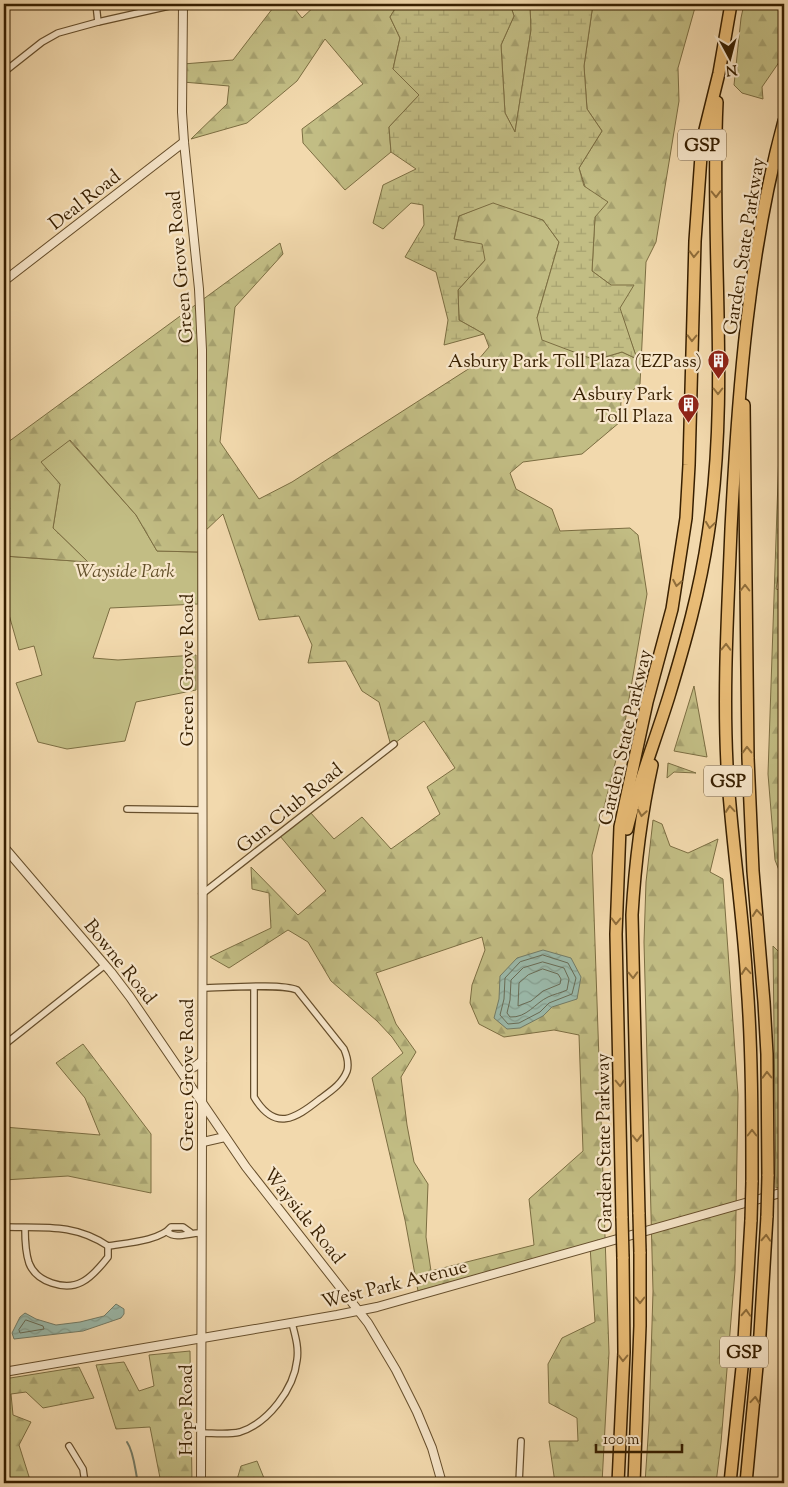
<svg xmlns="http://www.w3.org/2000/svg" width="788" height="1487" viewBox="0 0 788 1487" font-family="'Sorts Mill Goudy',serif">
<defs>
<pattern id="forest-firs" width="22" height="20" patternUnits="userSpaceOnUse" patternTransform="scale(1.25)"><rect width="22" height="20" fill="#c2bd84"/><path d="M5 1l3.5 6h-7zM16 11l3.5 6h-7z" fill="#a7a270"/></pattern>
<pattern id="wetland-marsh" width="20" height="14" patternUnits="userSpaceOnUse" patternTransform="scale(1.25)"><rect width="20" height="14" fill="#c2bd84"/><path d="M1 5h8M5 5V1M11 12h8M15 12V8" fill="none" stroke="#a7a270"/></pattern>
<pattern id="water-waves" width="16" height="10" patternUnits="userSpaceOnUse" patternTransform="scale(1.25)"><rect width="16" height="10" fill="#9bbaab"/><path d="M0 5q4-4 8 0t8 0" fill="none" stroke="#869f91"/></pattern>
</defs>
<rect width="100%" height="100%" fill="#f2d9ad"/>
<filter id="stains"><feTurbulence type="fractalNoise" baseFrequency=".004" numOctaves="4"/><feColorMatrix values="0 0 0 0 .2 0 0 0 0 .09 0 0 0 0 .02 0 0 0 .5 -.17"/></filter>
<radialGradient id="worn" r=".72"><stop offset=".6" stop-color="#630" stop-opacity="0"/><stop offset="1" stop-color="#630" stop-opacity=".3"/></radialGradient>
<polygon fill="#c2bd84" stroke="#7c6e42" points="69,440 136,515 157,551 198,552 198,604 110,608 93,658 118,660 196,655 196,690 136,702 125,741 67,749 38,742 16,683 42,675 34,646 19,650 4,597 4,556 88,562 53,528 60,484 40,462"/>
<g fill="url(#forest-firs)" stroke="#7c6e42" fill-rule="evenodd">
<polygon points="276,4 291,4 302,18 317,4 398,4 390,17 400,38 393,69 419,95 389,127 391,152 345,190 303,143 302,129 363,84 325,39 297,81 247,123 191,139 227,104 229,86 183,82 183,64 233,60"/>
<polygon points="510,4 530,4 531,30 515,132 505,113 501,45 514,16"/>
<path d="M 593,4 L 696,4 L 678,68 L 679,101 L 656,242 L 646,262 L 640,384 L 621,401 L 620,422 L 582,454 L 523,462 L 510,473 L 516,489 L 552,509 L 560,531 L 630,528 L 638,535 L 647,594 L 624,728 L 592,855 L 609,1353 L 602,1483 L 555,1483 L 549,1441 L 578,1441 L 577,1418 L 549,1403 L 548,1364 L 562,1338 L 595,1322 L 590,1246 L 549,1255 L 418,1291 L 405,1220 L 372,1078 L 403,1053 L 392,1037 L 377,1021 L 331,981 L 308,942 L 288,930 L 229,968 L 210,957 L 271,928 L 269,893 L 252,889 L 251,867 L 298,915 L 326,891 L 280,836 L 310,812 L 334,839 L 362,817 L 391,849 L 440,814 L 427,787 L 455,768 L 424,721 L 391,746 L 379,702 L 362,691 L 346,661 L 308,663 L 312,645 L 299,616 L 259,620 L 223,514 L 203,533 L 198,552 L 157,551 L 136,515 L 70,440 L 41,462 L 60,484 L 53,528 L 88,562 L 4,556 L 4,445 L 280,243 L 283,254 L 235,307 L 220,442 L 259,499 L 292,482 L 473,366 L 489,347 L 484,334 L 459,320 L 458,290 L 485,260 L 454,240 L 459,216 L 493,202 L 543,220 L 559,242 L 537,318 L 595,360 L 622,352 L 637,359 L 611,285 L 592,271 L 595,217 L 579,168 L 602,131 L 587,109 L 584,66 ZM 482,937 L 485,950 L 472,985 L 470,1003 L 479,1024 L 504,1037 L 554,1030 L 579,1035 L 583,1151 L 529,1199 L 534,1245 L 431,1271 L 426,1237 L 428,1184 L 414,1162 L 407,1125 L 401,1077 L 416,1052 L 396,1024 L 376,973 Z"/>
<polygon points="744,4 784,4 784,55 762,87 763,99 742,93 734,85 741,18"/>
<polygon points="784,304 784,544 776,589 784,591 784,883 775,860 768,774"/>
<polygon points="694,686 707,757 674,751"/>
<polygon points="668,763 696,773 674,772 667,778"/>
<polygon points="653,820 662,824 670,846 688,853 718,839 710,872 723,879 738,1095 735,1271 721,1443 716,1483 645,1483 649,1423 653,1291 644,942 646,882"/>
<polygon points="773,946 782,955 784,952 784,1186 776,1188"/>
<polygon points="83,1044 151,1134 151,1193 68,1176 4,1180 4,1127 100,1135 85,1098 56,1063"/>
<polygon points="190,1351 192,1483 161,1483 150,1427 116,1429 96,1365 124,1362 139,1391 154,1386 149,1355"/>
<polygon points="79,1367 94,1398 43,1408 26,1392 11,1394 13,1415 31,1422 19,1445 31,1483 4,1483 4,1379"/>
<polygon points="257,1461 266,1483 236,1483 241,1466"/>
</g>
<polygon fill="url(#wetland-marsh)" stroke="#7c6e42" points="398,4 510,4 514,16 501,45 505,113 515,132 531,30 530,4 593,4 584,66 587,109 602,131 579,168 584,186 608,202 595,217 592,271 611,285 634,285 620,308 637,359 622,352 595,360 542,340 537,318 559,242 543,220 493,203 459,216 454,239 482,244 485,260 458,290 459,320 484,334 444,345 448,320 436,272 405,257 424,225 423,205 411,203 383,229 373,223 383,185 416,169 391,152 389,127 419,95 393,69 400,38 390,17"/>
<g fill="url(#water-waves)" stroke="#737c67">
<polygon points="543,950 571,958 581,977 577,999 552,1007 543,1016 520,1028 507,1029 494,1018 499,999 500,976 517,958"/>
<polygon points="116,1304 124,1309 124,1314 121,1318 83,1331 14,1339 12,1333 20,1317 25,1313 36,1319 56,1325 80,1322 104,1316"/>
</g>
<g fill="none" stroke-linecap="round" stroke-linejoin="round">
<g stroke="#696c56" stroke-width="1">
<polygon points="543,955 568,963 576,978 572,994 549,1003 540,1012 519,1023 508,1024 500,1015 504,999 505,978 520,962"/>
<path d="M 543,962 L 564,968 L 569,979 L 567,990 C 561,993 554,994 548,997 C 535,1003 527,1018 510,1017 L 507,1013 L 510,1000 L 511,980 L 523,968 Z"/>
<polygon points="543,969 558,974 561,979 560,984 543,991 531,1001 518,1006 519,983 528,975"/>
<polygon points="26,1320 43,1326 44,1329 20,1333 19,1330"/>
</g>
<path stroke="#737c67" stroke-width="2" d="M 127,1442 C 134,1452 135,1470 138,1483"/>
<defs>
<g id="minor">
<polyline points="96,4 98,22"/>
<polyline points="4,72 42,42 58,33 98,22 178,4"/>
<polyline points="127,809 202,810"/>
<polyline points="202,894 394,744"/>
<path d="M 202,988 C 223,988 281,983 297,990 L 344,1049 C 347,1056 349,1064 347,1071 C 342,1084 331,1091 320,1099 C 295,1119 275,1132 254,1097 L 254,988"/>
<polyline points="4,1045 105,965"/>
<path d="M 4,1227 C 43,1228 74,1223 108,1246 C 126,1243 160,1241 171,1227 L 183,1227 L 190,1232"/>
<path d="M 25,1228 C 25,1239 25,1251 29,1263 C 36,1282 65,1291 82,1282 C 92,1277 101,1266 108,1257 L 108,1246"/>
<path d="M 167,1232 C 177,1240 190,1232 202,1233"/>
<path d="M 202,1433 C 213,1433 228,1435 240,1432 C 268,1423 294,1389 297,1360 C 299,1347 295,1335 292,1323"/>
<polyline points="69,1446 83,1469 85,1483"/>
<polyline points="519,1483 521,1441"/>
</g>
<g id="tertiary">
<path d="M 183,4 L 182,112 L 184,142 L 199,289 L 202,350 C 202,728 204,1105 201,1483"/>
<polyline points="4,281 184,142"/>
<polyline points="4,847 111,972 130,997 246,1167 368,1323 396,1370 417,1412 432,1448 442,1483"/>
<polyline points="182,1071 194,1067 202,1061"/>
<polyline points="203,1142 225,1137"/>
<polyline points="4,1372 337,1315 377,1307 784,1192"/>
</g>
<g id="motorway">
<polyline points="744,405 748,758 753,871 764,1002 767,1054 768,1176"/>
<path d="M 627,829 C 638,784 655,741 669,696 C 685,643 700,590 708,535 C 730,392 710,246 717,102"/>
<path d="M 752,1182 C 752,1116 752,1050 747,984 C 743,911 731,838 727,765 C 723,686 728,608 731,529 C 738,392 748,254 784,121"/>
<path d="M 639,1214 L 632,915 C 635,864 641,815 652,765"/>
<polyline points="622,1218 616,934 620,827 647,702 672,609 686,518 689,465 695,241 702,142 719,73 731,4"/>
<polyline points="618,1483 624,1352 623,1257"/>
<polyline points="634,1483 640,1326 640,1252"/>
<polyline points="730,1483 743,1358 751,1220"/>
<polyline points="746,1483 760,1334 767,1216"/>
</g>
</defs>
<use href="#minor" stroke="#664e2b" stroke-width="8"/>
<use href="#tertiary" stroke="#664e2b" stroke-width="10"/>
<use href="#motorway" stroke="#371f00" stroke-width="14"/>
<use href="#minor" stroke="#f7e6ca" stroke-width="5.5"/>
<use href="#tertiary" stroke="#f7e6ca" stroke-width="8"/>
<use href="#motorway" stroke="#e9bc76" stroke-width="11"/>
<defs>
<g id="motorway-bridge">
<polyline points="639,1214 640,1252"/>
<polyline points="767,1216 768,1176"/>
<polyline points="622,1218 623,1257"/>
<polyline points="751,1220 752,1182"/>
</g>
</defs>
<use href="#motorway-bridge" stroke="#371f00" stroke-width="14" stroke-linecap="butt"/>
<use href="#motorway-bridge" stroke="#e9bc76" stroke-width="11"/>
</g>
<defs><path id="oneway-chevron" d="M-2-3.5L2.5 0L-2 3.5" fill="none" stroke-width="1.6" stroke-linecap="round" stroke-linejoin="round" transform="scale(1.25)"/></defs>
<g stroke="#906e3b">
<use href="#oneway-chevron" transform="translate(716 194) rotate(89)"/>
<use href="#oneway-chevron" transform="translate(694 254) rotate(92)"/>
<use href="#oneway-chevron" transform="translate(692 338) rotate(91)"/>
<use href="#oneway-chevron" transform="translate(718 391) rotate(90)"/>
<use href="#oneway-chevron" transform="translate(710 525) rotate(98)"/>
<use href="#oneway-chevron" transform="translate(677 583) rotate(100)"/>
<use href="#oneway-chevron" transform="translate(745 588) rotate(-90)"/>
<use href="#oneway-chevron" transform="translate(726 647) rotate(-89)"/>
<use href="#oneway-chevron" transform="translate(747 750) rotate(-91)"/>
<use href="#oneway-chevron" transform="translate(730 809) rotate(-95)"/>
<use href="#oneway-chevron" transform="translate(642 813) rotate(99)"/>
<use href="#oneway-chevron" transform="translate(757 913) rotate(-95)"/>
<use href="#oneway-chevron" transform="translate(616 921) rotate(91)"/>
<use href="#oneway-chevron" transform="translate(746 971) rotate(-95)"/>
<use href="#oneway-chevron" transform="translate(633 975) rotate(88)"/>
<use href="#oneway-chevron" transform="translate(767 1075) rotate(-91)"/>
<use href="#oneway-chevron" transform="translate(620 1083) rotate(88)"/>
<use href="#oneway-chevron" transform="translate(752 1133) rotate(-90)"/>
<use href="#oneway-chevron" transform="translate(637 1138) rotate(89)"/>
<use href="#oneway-chevron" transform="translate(766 1238) rotate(-87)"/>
<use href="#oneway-chevron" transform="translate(640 1300) rotate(90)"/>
<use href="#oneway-chevron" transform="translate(746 1313) rotate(-87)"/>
<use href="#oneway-chevron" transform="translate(623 1358) rotate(91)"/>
<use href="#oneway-chevron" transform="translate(755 1400) rotate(-85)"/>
</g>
<defs>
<symbol id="building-pin" viewBox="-11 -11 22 30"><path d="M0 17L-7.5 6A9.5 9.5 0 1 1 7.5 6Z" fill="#8f2418" stroke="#f7e6ca"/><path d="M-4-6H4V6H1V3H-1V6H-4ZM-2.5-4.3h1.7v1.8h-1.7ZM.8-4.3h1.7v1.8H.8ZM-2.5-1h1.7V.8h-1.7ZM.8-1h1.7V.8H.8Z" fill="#fff"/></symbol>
</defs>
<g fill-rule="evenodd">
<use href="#building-pin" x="706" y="348" width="25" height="34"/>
<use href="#building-pin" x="676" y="392" width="25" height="34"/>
</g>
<g text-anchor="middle" stroke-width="4.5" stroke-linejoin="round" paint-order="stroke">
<g fill="#f7e6ca" stroke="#715b3d" stroke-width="1">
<rect x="678" y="129.5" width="48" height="31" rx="4"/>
<rect x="704" y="765.5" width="48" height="31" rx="4"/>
<rect x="720" y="1336.5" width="48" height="31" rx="4"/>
</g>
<g font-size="18" font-weight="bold" fill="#371f00">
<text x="702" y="151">GSP</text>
<text x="728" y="787">GSP</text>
<text x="744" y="1358">GSP</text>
</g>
<g font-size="19" fill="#371f00" stroke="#f7e6ca">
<text transform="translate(84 199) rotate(-38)" y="7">Deal Road</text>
<text transform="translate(743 246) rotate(-81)" y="7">Garden State Parkway</text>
<text transform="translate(179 267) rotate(-95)" y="7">Green Grove Road</text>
<text transform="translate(186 670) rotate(-90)" y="7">Green Grove Road</text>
<text transform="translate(624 737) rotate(-77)" y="7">Garden State Parkway</text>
<text transform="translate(289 807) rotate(-39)" y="7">Gun Club Road</text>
<text transform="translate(121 961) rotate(51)" y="7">Bowne Road</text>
<text transform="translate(186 1075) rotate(-90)" y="7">Green Grove Road</text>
<text transform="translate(603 1143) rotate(-91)" y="7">Garden State Parkway</text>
<text transform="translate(305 1215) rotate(51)" y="7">Wayside Road</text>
<text transform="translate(394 1283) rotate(-14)" y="7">West Park Avenue</text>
<text transform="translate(185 1410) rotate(-90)" y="7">Hope Road</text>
</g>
<g font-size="19" fill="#371f00" stroke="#f7e6ca" text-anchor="end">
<text x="702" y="367">Asbury Park Toll Plaza (EZPass)</text>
<text x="673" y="400">Asbury Park<tspan x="673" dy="22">Toll Plaza</tspan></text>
</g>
<g font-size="19" font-style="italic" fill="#614e28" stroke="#f7e6ca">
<text x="125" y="577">Wayside Park</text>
</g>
</g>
<rect width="788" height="1487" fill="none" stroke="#f2d9ad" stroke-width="20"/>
<rect x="5" y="5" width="778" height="1477" fill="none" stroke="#371f00" stroke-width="2.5"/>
<rect x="10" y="10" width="768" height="1467" fill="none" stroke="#371f00"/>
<g transform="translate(730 58) rotate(173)" stroke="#f7e6ca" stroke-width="4" paint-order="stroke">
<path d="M0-4L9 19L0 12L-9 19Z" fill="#371f00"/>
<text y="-8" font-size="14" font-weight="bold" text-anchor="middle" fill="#371f00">N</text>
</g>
<path d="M596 1444v8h86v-8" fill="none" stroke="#371f00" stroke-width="2.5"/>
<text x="603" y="1444" font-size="15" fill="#371f00" stroke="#f7e6ca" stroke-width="4" paint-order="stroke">100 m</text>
<rect width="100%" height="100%" filter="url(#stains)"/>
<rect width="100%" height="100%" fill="url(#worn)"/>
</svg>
